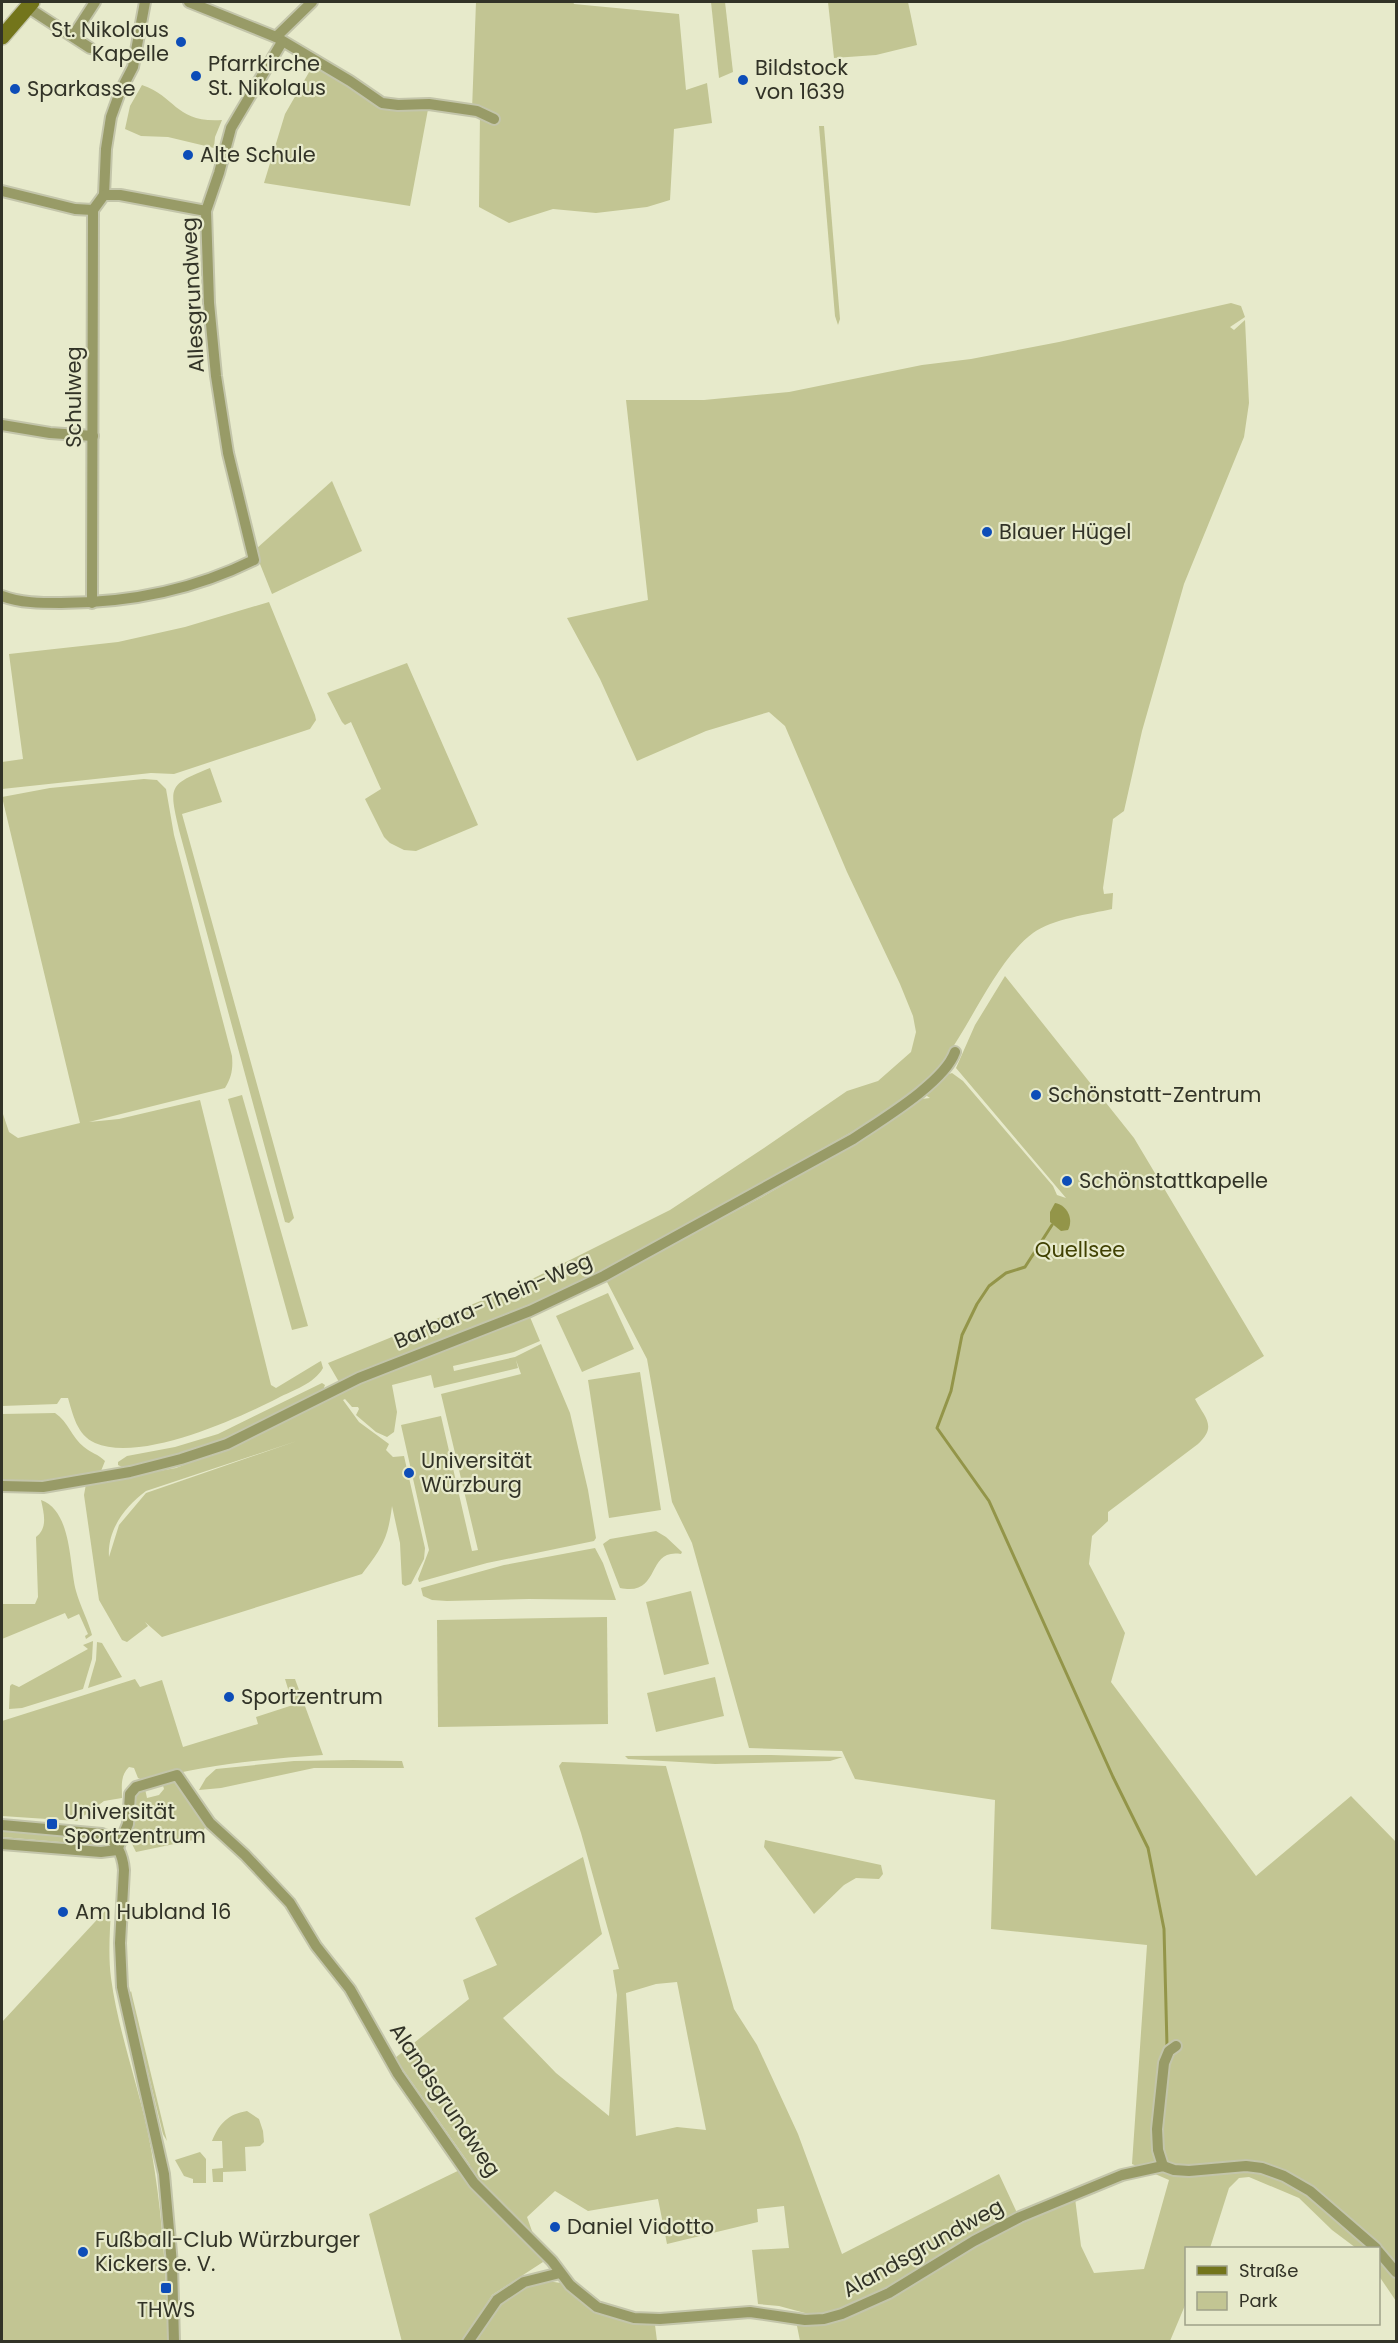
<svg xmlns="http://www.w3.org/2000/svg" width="1398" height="2343" viewBox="0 0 1398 2343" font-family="Poppins,sans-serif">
<rect width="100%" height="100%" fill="#e7eacb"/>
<g fill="#c2c593" fill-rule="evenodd">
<polygon points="476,2 573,2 574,4 679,14 686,90 707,83 712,123 674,129 670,200 647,207 596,213 553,209 509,223 479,207 480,112 472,110"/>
<polygon points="711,2 725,2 733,72 719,78"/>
<polygon points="828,2 908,2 917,45 876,55 834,58"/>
<polygon points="316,60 382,103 429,104 410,206 264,183 285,114"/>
<path d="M 142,85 C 177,97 175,123 222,120 L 215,137 L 214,148 L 168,137 L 141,136 L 125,129 L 130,106 Z"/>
<polygon points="819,126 824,126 840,319 838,325 835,316"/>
<path d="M 1231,303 L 1241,306 L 1245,317 L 1230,327 L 1234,330 L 1245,320 L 1249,403 L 1244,437 L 1184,584 L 1142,731 L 1124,811 L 1113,819 L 1103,888 L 1104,894 L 1113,893 L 1112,909 C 1090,914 1052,919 1033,933 C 997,960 973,1020 946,1057 C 924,1088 889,1108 857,1129 L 600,1273 L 540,1300 L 339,1382 L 328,1363 L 520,1285 L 670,1210 L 764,1148 L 847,1091 L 878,1081 L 911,1052 L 916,1032 L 913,1016 L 900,984 L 847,872 L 785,726 L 769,712 L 706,731 L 637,761 L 600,679 L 567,618 L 648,600 L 626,400 L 704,400 L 789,392 L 922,365 L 971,359 L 1059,342 Z"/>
<polygon points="332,481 362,551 272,594 256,554 256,549"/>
<polygon points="269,602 315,715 316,720 310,729 174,774 151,773 2,789 2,762 23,759 9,654 118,642 185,627"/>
<polygon points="407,663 478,825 416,851 404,850 390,843 384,837 365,799 381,789 351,722 345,725 342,722 327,693"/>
<path d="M 210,768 L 222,802 L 182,814 L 294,1218 L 289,1223 L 285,1222 L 179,830 C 169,786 168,785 210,768 Z"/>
<path d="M 144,779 L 157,780 L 166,789 L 174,835 L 232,1056 C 233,1068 232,1077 225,1088 L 89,1122 L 119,1119 L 200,1100 L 271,1385 L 276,1388 L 319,1362 L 321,1361 L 323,1368 C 314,1384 293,1390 278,1398 C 237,1419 140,1463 95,1443 C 77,1435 73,1415 68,1398 L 61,1398 L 57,1404 L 2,1406 L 2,1111 L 9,1132 L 18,1138 L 80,1123 L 2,797 L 50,788 Z"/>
<path d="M 1005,976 L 1134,1138 L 1264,1356 L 1195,1399 C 1204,1417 1218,1426 1198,1444 L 1108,1512 L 1108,1521 L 1092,1536 L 1089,1564 L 1125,1633 L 1111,1682 L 1256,1876 L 1351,1796 L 1396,1842 L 1396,2301 L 1379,2276 L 1378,2248 L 1356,2248 L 1332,2230 L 1299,2198 L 1249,2177 L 1239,2178 L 1229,2188 L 1210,2248 L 1186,2248 L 1186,2303 L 1170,2341 L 800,2341 L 796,2321 L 829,2321 L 1014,2222 L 1075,2198 L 1081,2246 L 1094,2273 L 1144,2269 L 1169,2180 L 1132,2164 L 1147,1945 L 991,1929 L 995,1800 L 855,1779 L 842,1751 L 749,1748 L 692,1543 L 672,1502 L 647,1359 L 606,1280 L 762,1197 L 858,1142 L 921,1099 L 930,1098 L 924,1094 L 946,1075 L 952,1073 L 963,1081 L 1053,1186 L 1057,1195 L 1066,1198 L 956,1068 L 975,1025 Z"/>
<polygon points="242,1095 308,1326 292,1330 228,1099"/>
<polygon points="608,1293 634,1349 582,1372 556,1316"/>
<path d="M 530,1317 L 540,1341 L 514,1352 L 453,1366 L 454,1371 L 515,1357 L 541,1344 L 570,1413 L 588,1490 L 596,1538 L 594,1541 L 487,1563 L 419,1582 L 418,1579 L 429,1550 L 401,1425 L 441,1416 L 472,1551 L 478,1550 L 441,1394 L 521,1374 L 516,1360 L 518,1368 L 434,1388 L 431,1375 L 392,1385 L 397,1412 L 394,1432 L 387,1437 L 376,1432 L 356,1415 L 359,1409 L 358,1407 L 352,1407 L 345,1399 L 343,1400 L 359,1422 L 389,1444 L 386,1450 L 393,1457 L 404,1456 L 425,1548 L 424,1559 L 411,1584 L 405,1586 L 402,1584 L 400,1543 L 392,1506 C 388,1539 382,1548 362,1574 L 162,1637 L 145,1622 L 148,1626 L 127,1642 L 122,1640 L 99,1600 L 84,1495 L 86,1484 L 176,1468 L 232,1446 L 354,1386 ZM 297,1441 L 146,1493 L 119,1525 L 109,1557 C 107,1529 126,1506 146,1491 Z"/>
<polygon points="640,1372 661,1510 609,1518 588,1380"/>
<path d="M 322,1383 L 325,1385 L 323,1390 C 288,1408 253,1429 216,1443 C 185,1454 154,1462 122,1467 L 118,1465 L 118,1462 L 127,1456 L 175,1447 L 218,1434 Z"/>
<path d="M 55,1413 C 68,1421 72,1438 84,1447 C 91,1453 98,1454 105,1461 L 101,1471 L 44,1481 L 2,1481 L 2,1414 Z"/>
<path d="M 41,1500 C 72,1511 69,1564 76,1591 C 80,1606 88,1620 92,1635 L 86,1639 L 85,1636 L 88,1634 L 79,1614 L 68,1619 L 65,1613 L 2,1639 L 2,1604 L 35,1604 L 38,1597 L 36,1537 C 48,1528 44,1514 41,1500 Z"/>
<path d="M 656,1531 L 666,1537 L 682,1552 L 681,1554 C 645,1548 662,1597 620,1588 L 603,1544 L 610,1539 Z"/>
<polygon points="595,1548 603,1563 616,1600 529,1599 447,1601 432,1600 423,1596 421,1588 504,1565"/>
<polygon points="691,1591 709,1664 664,1675 646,1602"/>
<polygon points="607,1617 608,1724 438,1727 437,1620"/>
<polygon points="93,1641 92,1659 83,1689 22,1708 9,1709 10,1686 12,1684 19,1687 88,1649 83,1645"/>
<polygon points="97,1642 102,1643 122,1677 88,1688 96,1660"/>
<polygon points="715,1677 724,1716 656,1732 647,1693"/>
<path d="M 135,1679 L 140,1687 L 162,1680 L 183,1747 L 258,1724 L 256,1717 L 293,1705 L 285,1679 L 295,1679 L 323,1755 C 262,1759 204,1765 145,1781 L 138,1778 L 134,1768 L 129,1767 C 120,1776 122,1786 122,1798 L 104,1801 L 77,1821 L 2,1816 L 2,1721 Z"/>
<polygon points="771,1755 843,1757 830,1761 715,1764 628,1759 625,1756"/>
<polygon points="353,1760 402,1761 404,1768 314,1768 221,1788 199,1790 206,1778 216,1769 294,1761"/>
<path d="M 562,1762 L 666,1766 L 734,2009 L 757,2045 L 798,2134 L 842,2254 L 999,2174 L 1018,2215 L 864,2303 L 825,2314 L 805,2313 L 779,2306 L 758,2304 L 752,2250 L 789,2248 L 784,2206 L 757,2209 L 758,2222 L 667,2244 L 658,2199 L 588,2211 L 555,2191 L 527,2217 L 543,2262 L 492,2295 L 464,2341 L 402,2342 L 369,2214 L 470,2165 L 395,2058 L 469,1999 L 463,1980 L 497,1965 L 475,1918 L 583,1857 L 602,1934 L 503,2018 L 556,2073 L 609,2116 L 617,1995 L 613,1970 L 619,1969 L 581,1833 L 559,1766 ZM 677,1982 L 706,2130 L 677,2127 L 636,2136 L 626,1993 L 656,1984 Z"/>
<polygon points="175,1779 208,1823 198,1839 136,1852 129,1838 135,1795 138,1791 145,1789 147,1798 159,1795 164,1789 162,1782"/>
<polygon points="2,1830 94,1839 94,1845 2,1837"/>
<polygon points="765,1840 881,1865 883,1874 879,1879 856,1878 844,1885 814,1914 764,1847"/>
<path d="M 111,1909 C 110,1931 108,1955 111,1978 C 118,2030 137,2081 148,2133 C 162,2202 166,2271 168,2341 L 2,2341 L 2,2022 L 106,1910 Z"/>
<polygon points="131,1991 167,2141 163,2134 129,1994"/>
<path d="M 247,2111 L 259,2119 L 263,2131 L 264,2142 L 260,2146 L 245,2147 L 246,2171 L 223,2172 L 223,2182 L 213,2182 L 212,2169 L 223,2168 L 222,2141 L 212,2141 C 219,2124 228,2114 247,2111 Z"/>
<polygon points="200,2152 206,2159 206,2183 193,2183 193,2179 184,2176 175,2160"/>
<path d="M 547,2281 L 561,2283 L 587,2303 L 610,2317 L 655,2325 L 657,2341 L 476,2342 C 497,2306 503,2290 547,2281 Z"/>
</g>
<path fill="#939549" d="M 1055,1203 C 1067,1205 1074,1219 1068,1230 L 1061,1231 L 1050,1222 L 1050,1212 Z"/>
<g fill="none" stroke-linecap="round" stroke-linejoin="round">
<polyline stroke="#939549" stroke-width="3" points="1052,1225 1025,1267 1006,1273 989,1286 977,1304 962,1335 951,1391 937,1428 989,1501 1113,1777 1148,1848 1164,1929 1167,2046"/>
<defs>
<g id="street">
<polyline points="189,2 276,37 350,81 382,103 398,105 429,104 477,111 494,119"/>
<polyline points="27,7 90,48"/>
<polyline points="73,36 95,2"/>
<polyline points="276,37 312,2"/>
<polyline points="2,191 75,209 93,210"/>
<polyline points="104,195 106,149 111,117 120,92 133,67 145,2"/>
<polyline points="2,425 50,433 93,436"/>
<path d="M 2,596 C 20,603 41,603 61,603 C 128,603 194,590 254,560 L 228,453 L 216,376 L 209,303 L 206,211 L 219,173 L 231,128 L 282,42"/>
<polyline points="92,603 93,210 104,195 120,195 206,211"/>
<path d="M 2,1486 L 43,1487 L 130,1472 L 181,1459 L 227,1444 L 359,1378 L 530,1311 L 604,1276 L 853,1139 C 881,1120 944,1083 955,1052"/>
<path d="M 2,1825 L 102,1834 C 116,1838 123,1856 124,1870 L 120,1943 L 122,1987 L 164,2174 L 172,2264 L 174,2342"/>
<polyline points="2,1844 101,1852 117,1850"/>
<polyline points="117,1850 128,1824 130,1794 136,1787 177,1775 210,1823 245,1855 290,1903 316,1946 350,1989 398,2074 474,2183 552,2261 570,2285 597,2307 634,2318 660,2319 750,2312 805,2320 824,2319 842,2314 889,2293 974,2241 1020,2217 1122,2175 1163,2166 1174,2170 1189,2171 1246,2166 1262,2168 1284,2176 1310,2191 1376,2248"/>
<polyline points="1163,2166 1158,2150 1157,2129 1164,2063 1169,2051 1176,2046"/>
<polyline points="1378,2251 1396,2272"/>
<polyline points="468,2342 497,2300 524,2282 560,2273"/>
</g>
<polyline id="secondary" points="2,37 32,2"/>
</defs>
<use href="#street" stroke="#c3c5aa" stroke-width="14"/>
<use href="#secondary" stroke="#c3c5aa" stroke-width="18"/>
<use href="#street" stroke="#989b67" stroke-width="10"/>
<use href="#secondary" stroke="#73751b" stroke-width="15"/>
</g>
<g fill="#0d4db8" stroke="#e7eacb" stroke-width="2">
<circle cx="181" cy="42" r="6"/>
<circle cx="196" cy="76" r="6"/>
<circle cx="743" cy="80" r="6"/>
<circle cx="15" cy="89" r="6"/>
<circle cx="188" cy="155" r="6"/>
<circle cx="987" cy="532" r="6"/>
<circle cx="1036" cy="1095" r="6"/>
<circle cx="1067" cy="1181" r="6"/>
<circle cx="409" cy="1473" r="6"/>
<circle cx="229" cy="1697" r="6"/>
<rect x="46" y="1818" width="12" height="12" rx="3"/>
<circle cx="63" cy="1912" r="6"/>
<circle cx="555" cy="2227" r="6"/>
<circle cx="83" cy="2252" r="6"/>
<rect x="160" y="2282" width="12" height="12" rx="3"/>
</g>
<g text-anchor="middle" stroke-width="4.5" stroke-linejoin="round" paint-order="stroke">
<g font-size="21" fill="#323327" stroke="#e7eacb" text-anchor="start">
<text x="169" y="37" text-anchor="end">St. Nikolaus<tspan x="169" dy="24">Kapelle</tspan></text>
<text x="208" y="71">Pfarrkirche<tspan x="208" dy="24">St. Nikolaus</tspan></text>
<text x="755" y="75">Bildstock<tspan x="755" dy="24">von 1639</tspan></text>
<text x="27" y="96">Sparkasse</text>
<text x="200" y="162">Alte Schule</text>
<text x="999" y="539">Blauer Hügel</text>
<text x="1048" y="1102">Schönstatt-Zentrum</text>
<text x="1079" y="1188">Schönstattkapelle</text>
<text x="421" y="1468">Universität<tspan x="421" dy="24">Würzburg</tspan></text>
<text x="241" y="1704">Sportzentrum</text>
<text x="64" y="1819">Universität<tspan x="64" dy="24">Sportzentrum</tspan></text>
<text x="75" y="1919">Am Hubland 16</text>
<text x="567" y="2234">Daniel Vidotto</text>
<text x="95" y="2247">Fußball-Club Würzburger<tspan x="95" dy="24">Kickers e. V.</tspan></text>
<text x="166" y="2317" text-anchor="middle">THWS</text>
</g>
<g font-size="21" fill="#323327" stroke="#e7eacb">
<text transform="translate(193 295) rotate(-93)" y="7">Allesgrundweg</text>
<text transform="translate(74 397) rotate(-90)" y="7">Schulweg</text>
<text transform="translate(493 1301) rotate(-23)" y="7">Barbara-Thein-Weg</text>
<text transform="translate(445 2100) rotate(56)" y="7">Alandsgrundweg</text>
<text transform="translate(923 2248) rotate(-29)" y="7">Alandsgrundweg</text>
</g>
<g font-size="21" fill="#404102" stroke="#e7eacb">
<text x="1080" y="1257">Quellsee</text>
</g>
</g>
<rect width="1398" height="2343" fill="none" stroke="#323327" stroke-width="6"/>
<rect x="1185" y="2247" width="195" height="78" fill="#e7eacb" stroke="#9fa189" stroke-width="1.5"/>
<rect x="1197" y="2266" width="30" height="9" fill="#73751b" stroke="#9fa189" stroke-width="1.5"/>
<text x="1239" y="2277" font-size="18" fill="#323327">Straße</text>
<rect x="1197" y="2292" width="30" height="18" fill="#c2c593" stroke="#9fa189" stroke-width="1.5"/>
<text x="1239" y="2307" font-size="18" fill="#323327">Park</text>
</svg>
